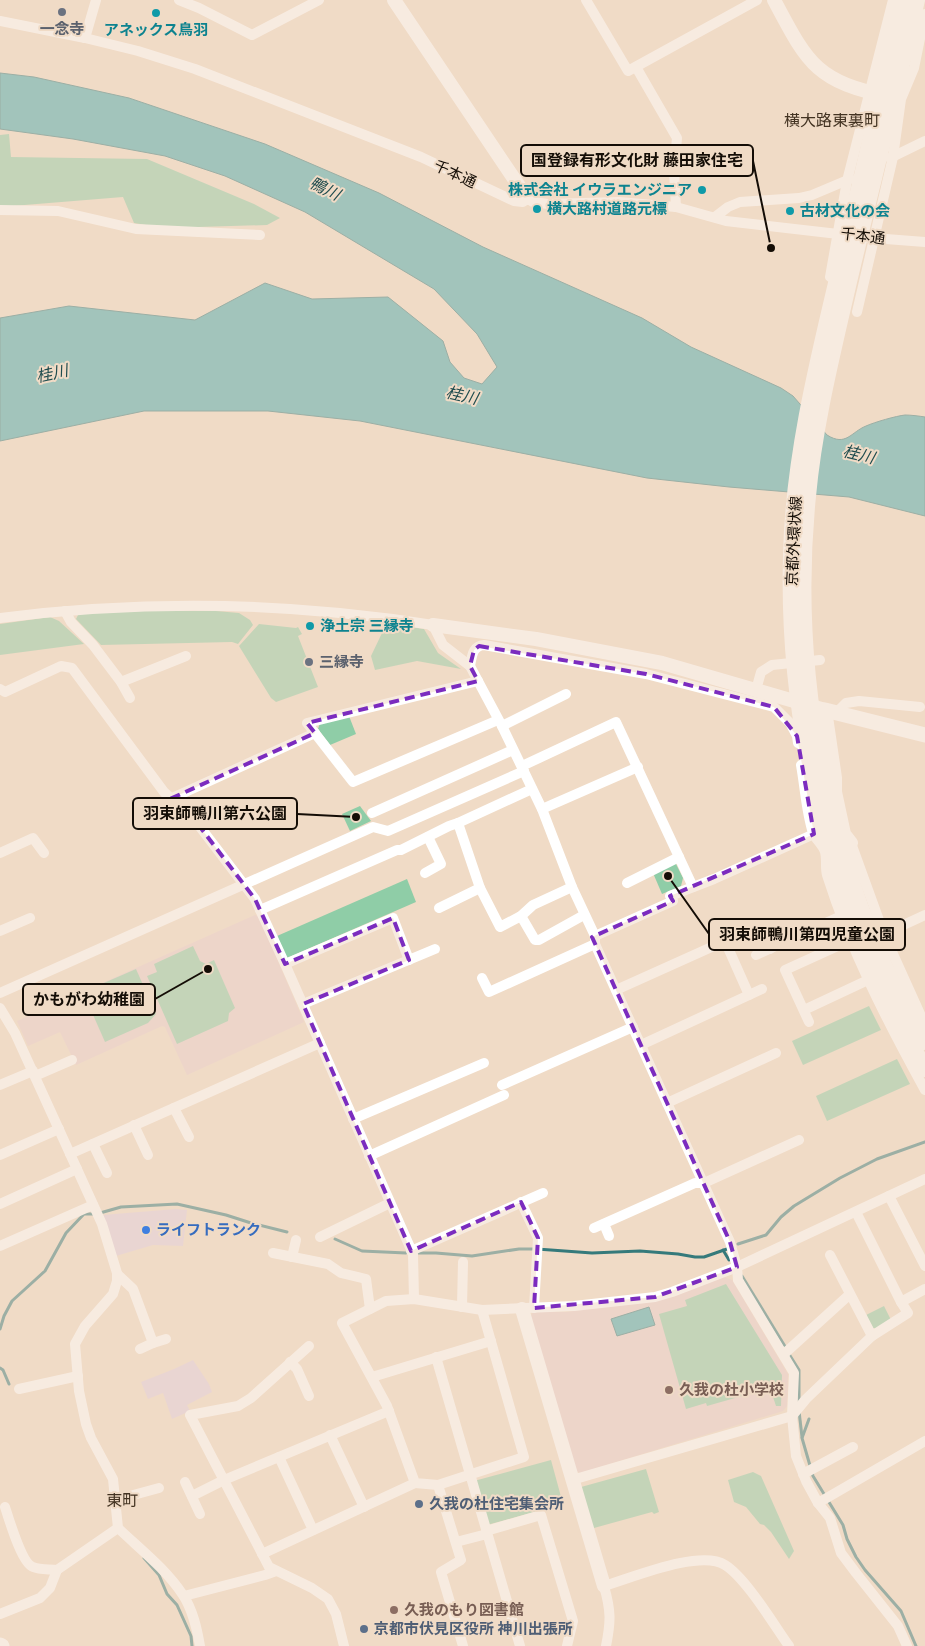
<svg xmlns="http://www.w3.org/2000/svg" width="925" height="1646" viewBox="0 0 925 1646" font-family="Lato,'Noto Sans JP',sans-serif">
<rect width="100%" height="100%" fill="#f0dbc6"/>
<g fill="#e1cfdf">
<polygon points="176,1209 187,1210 183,1246 153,1245 116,1256 102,1215"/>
<polygon points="193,1360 209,1384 212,1392 187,1405 190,1411 172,1419 163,1393 148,1399 141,1382 174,1369"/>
</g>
<g fill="#e9cecd">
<polygon points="255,915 259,917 304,1022 187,1075 165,1027 162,1026 76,1065 60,1032 28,1046 17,1021"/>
<polygon points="724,1277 732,1280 788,1374 787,1406 783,1411 580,1473 575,1470 530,1318 533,1312 566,1312 650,1301"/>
</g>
<g fill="#8fcda7">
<polygon points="9,134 11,157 147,159 254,204 280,218 267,225 164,228 134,223 123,197 0,207 0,135"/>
<polygon points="135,611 216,611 239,613 250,620 253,625 238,644 232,642 101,645 76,619 79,613"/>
<polygon points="50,617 59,621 84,644 0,655 0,624"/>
<polygon points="259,624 296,628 298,627 302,634 298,636 318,687 276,702 271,698 239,646"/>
<polygon points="410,627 424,629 438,653 461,669 417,661 375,670 371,656 382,633"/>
<polygon points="349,716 356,734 330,745 318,729 320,723"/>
<polygon points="360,806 371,821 350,831 342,814"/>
<polygon points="675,862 683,878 681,886 662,894 653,873"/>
<polygon points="407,879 416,902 287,958 277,936"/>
<polygon points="193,946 200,961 206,964 214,960 235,1008 229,1013 228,1021 177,1044 147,976 157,972 154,964"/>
<polygon points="136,969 156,1014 148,1023 105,1042 83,992"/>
<polygon points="869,1006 881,1030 803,1065 792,1041"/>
<polygon points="897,1059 910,1084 827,1121 816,1096"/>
<polygon points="726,1284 782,1375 781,1406 776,1406 770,1388 707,1406 706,1403 686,1409 659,1314 687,1306 685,1300"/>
<polygon points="884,1306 891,1320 879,1329 873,1328 866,1315"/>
<polygon points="551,1460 563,1504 487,1525 474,1481"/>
<polygon points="646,1469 659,1512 654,1514 652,1512 594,1528 591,1527 581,1487"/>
<polygon points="753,1472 761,1476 794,1551 789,1559 771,1532 764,1525 760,1524 746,1507 734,1502 728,1480"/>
</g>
<g fill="#43a8ad" stroke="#357a7b">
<path d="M 0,73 L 34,77 L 129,98 L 265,144 L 379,193 L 483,247 L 642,318 L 691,347 L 781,388 L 793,396 L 827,435 C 846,447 851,432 866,426 C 875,422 896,416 905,415 C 911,415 919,416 925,417 L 925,516 L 849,497 L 729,487 L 647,478 L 360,421 L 268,411 L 144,411 L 0,441 L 0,318 L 69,306 L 195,320 L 265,283 L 312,299 L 388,297 L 443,341 L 450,362 L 464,378 L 482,384 L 497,367 L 477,334 L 434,289 L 305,212 L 225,176 L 165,156 L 73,139 L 0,129 Z"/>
<polygon points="649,1307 655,1325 617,1336 611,1319"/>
</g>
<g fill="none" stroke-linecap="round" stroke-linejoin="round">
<g stroke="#357a7b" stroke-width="3">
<polyline points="100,1213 121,1207 177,1204 226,1215 251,1223 287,1232"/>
<polyline points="335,1239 362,1251 406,1253"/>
<polyline points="738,1244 766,1235 781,1217 794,1206 840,1178 877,1159 925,1142"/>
<polyline points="723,1250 729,1260"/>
<polyline points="418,1253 436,1253 472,1256 519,1249 537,1249 592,1253 640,1251 678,1254 695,1257 704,1257 727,1249"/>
<polyline points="742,1276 786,1348"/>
<polyline points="0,1329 4,1316 12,1301 45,1271 66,1233 84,1214 94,1214"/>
<polyline points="789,1354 799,1370 799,1402"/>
<polyline points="0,1368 3,1370 9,1384"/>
<polyline points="799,1411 802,1437"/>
<polyline points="809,1419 802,1438 813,1476 843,1525 847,1539 856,1557 865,1570 901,1611 916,1646"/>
<polyline points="144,1558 159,1575 167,1594 177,1605 191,1636 192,1646"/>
</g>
<g stroke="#fff" stroke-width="10">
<polyline points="179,0 199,8 252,35 319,0"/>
<polyline points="586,0 628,71 757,0"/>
<polyline points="0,21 85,38 138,51 195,69 421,157 514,201 523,202 527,198 533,202 548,204 619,202 676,207 726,221 873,238 925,242"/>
<polyline points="85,38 96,0"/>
<polyline points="636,67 677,138 674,171 676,207"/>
<polyline points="890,158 925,141"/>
<polyline points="0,210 58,211 136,229 260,235"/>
<polyline points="715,217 728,207 740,202 799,198 812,195 850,179"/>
<polyline points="830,277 847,181 893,0"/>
<polyline points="857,312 893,157 901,99 914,68 925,14"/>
<polyline points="65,611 71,622 93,645 121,682 130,698"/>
<path d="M 0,618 C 143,600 290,602 433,625 L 443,645 L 470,666 L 502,726 L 542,809 L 572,887 L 595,936 L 595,944 L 730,1242 L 737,1267 L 738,1280 L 794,1373 L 792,1416 L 796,1456 L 806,1481 L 818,1503 L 830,1518 L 841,1553 L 856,1573 L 898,1626 L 907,1646"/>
<path d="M 470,666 C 472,657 472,646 484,645 L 646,674 L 774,707 L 790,723 L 797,736 L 798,743"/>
<polyline points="478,681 307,723 353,782 498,720"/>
<polyline points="121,682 186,656"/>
<polyline points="0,689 5,692 61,666 72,668 164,792 197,823 255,899 285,964 413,1254 414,1299"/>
<polyline points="756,690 761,672 772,665 820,660"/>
<polyline points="836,713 846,703 859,701 920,707"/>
<polyline points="502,726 566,694"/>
<path d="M 801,765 C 805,787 806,811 813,833 C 816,840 823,845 825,852 C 827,859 825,868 827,875 C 851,951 887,1021 925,1090"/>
<polyline points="522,766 616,722 693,887"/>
<polyline points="170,799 315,733"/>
<polyline points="542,809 638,767"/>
<polyline points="372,813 513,750"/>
<polyline points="458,823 480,888 500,927 521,916 533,905 572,887"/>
<polyline points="847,845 851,843 884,934 925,1025"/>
<polyline points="0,853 33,838 44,853"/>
<polyline points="425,873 441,864 428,837"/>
<polyline points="627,883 679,857"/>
<polyline points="439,908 480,888"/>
<polyline points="260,910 397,850 401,850 449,826 458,823 532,789"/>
<polyline points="521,916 535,940 539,940 584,915"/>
<polyline points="762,929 770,949"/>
<polyline points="0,931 30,918"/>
<polyline points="884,934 925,915"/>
<polyline points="595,936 673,901 670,896 714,879 814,834"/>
<polyline points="756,955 841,916"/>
<polyline points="285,964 393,918 409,960"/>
<polyline points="482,978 489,992 595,944"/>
<polyline points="616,990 725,941 749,995"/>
<polyline points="0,993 373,827 388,831 524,771"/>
<polyline points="303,1004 435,949"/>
<path d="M 0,1008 L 15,1033 L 102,1224 L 117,1273 L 117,1281 L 113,1294 L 85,1326 L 75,1344 L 79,1391 L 86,1424 L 91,1438 L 113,1479 L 118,1528 C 140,1549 166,1569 183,1595 C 193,1610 197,1629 200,1646"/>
<polyline points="804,1010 868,980"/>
<polyline points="809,1022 785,970 851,940"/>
<polyline points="641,1045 762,989"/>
<polyline points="35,1076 72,1060"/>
<polyline points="0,1085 33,1071"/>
<polyline points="502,1085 633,1027"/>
<polyline points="667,1103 776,1053"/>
<polyline points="174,1108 189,1137"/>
<polyline points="353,1119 484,1063"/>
<polyline points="134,1125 148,1155"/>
<polyline points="93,1144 107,1173"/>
<polyline points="70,1154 320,1043"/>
<polyline points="0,1155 59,1129"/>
<polyline points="369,1156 504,1095"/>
<polyline points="889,1196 925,1266"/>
<polyline points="521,1202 538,1238 534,1308"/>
<polyline points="0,1204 77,1169"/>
<polyline points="856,1212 901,1302 925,1289"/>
<polyline points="604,1224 609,1236"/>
<polyline points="594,1228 695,1183 704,1183 799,1140"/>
<polyline points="320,1237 390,1203"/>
<polyline points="0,1246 93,1205"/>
<polyline points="411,1251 543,1193"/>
<polyline points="273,1253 328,1264 341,1273 366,1279 370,1309"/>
<polyline points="830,1255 872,1336"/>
<polyline points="292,1257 296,1240"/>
<polyline points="117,1274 133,1289 153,1343 140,1349"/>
<polyline points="462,1307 463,1262"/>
<polyline points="153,1343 166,1339"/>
<polyline points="309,1346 251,1398 238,1406 190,1415 269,1567 312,1588 328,1599 336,1614 344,1646"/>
<polyline points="784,1354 849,1295"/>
<polyline points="436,1357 520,1646"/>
<polyline points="290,1362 297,1369 309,1396"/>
<polyline points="372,1377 491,1341"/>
<polyline points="19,1389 78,1376"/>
<polyline points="330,1435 364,1507"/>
<polyline points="279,1457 313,1530"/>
<polyline points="803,1474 853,1447"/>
<polyline points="572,1480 792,1416 806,1399 872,1336 908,1313 901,1302"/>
<polyline points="185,1482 200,1514"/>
<polyline points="438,1485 524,1457 482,1310"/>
<polyline points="192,1496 224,1480 389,1411"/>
<polyline points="115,1500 159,1488"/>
<polyline points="818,1503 925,1441"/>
<path d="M 5,1507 C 9,1519 22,1564 33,1567 C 40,1570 49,1569 57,1570"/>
<polyline points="486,1531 541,1515 573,1621 567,1646"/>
<polyline points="456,1542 487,1534"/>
<polyline points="262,1554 415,1483"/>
<polyline points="184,1596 265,1575 276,1571"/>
<polyline points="0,1614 40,1598 50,1588 57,1570 118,1528"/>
<polyline points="463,1646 441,1572 461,1560 438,1485 415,1483 387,1406 342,1323 386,1301 414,1299 482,1310 574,1306 655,1297 672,1292 737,1267 925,1179"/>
<path d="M 606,1646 C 611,1621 611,1611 604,1586 C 632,1578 700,1549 725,1565 C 746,1578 774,1625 789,1646"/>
</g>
<g stroke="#fff" stroke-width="14">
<polyline points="394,0 527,198"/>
<path d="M 774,0 C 808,64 816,82 891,97"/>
<polyline points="433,625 536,639 662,663 825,710 835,778 835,792 844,834 851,843"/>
<polyline points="522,1309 604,1586"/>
</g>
<g stroke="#fff" stroke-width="15">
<polyline points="825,710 925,735"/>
<polyline points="0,1645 2,1646"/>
</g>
<g stroke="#fff" stroke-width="16">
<path d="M 903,0 C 883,85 864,170 843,254 C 820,351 793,455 791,555 C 787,697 816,840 874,971 C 889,1005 907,1037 925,1069"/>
<path d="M 917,0 C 894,100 868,199 845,299 C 830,364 814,430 808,496 C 789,683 830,878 923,1042"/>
</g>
</g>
<path d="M0 0H925V1646H0ZM 479,646 L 646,674 L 774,707 L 797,736 L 814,834 L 670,896 L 673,901 L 592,937 L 730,1242 L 737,1267 L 655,1297 L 534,1308 L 538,1238 L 521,1202 L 411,1251 L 303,1004 L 409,960 L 393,918 L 285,964 L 255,899 L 197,823 L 170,799 L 315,733 L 307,723 L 478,681 L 470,666 L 474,650 Z" fill="#f0dbc6" fill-opacity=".55" fill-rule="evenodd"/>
<path fill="none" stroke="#7b2cbf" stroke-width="4" stroke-dasharray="10 6" stroke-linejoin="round" d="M 479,646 L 646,674 L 774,707 L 797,736 L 814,834 L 670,896 L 673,901 L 592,937 L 730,1242 L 737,1267 L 655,1297 L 534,1308 L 538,1238 L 521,1202 L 411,1251 L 303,1004 L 409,960 L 393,918 L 285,964 L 255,899 L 197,823 L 170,799 L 315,733 L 307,723 L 478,681 L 470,666 L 474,650 Z"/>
<g fill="#6b7280" stroke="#f0dbc6" stroke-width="2">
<circle cx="62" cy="12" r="5"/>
<circle cx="309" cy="662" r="5"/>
</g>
<g fill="#0f9aa8" stroke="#f0dbc6" stroke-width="2">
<circle cx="156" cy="13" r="5"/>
<circle cx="702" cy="190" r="5"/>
<circle cx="537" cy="209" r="5"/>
<circle cx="790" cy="211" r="5"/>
<circle cx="310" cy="626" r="5"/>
</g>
<circle fill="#3f7fe0" stroke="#f0dbc6" stroke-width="2" cx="146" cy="1230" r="5"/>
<g fill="#8d6e63" stroke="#f0dbc6" stroke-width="2">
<circle cx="669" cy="1390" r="5"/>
<circle cx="394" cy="1610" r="5"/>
</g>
<g fill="#5c6f8a" stroke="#f0dbc6" stroke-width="2">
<circle cx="419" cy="1504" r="5"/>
<circle cx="364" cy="1629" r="5"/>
</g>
<g text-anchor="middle" stroke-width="4" stroke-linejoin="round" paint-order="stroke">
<g font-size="15" font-weight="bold" fill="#5b616d" stroke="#f0dbc6">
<text x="62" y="34">一念寺</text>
<text x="319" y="667" text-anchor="start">三縁寺</text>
</g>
<g font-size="15" font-weight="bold" fill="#0d838f" stroke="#f0dbc6" text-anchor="start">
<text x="156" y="35" text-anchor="middle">アネックス鳥羽</text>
<text x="692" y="195" text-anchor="end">株式会社 イウラエンジニア</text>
<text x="547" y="214">横大路村道路元標</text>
<text x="800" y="216">古材文化の会</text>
<text x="320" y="631">浄土宗 三縁寺</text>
</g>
<g font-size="15" fill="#140d06" stroke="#f0dbc6">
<text transform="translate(455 174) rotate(25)" y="5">千本通</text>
<text transform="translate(863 236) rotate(7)" y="5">千本通</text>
<text transform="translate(794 541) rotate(-87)" y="5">京都外環状線</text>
</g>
<g font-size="15" font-weight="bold" fill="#366cbe" stroke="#f0dbc6" text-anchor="start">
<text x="156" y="1235">ライフトランク</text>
</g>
<g font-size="15" font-weight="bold" fill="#785e54" stroke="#f0dbc6" text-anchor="start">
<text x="679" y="1395">久我の杜小学校</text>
<text x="404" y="1615">久我のもり図書館</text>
</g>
<g font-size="15" font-weight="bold" fill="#4e5e75" stroke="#f0dbc6" text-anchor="start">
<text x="429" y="1509">久我の杜住宅集会所</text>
<text x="374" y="1634">京都市伏見区役所 神川出張所</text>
</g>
<g font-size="16" fill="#433322" stroke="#f0dbc6">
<text x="832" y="126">横大路東裏町</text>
<text x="122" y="1506">東町</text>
</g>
<g font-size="16" font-style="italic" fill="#1f4c4e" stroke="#f0dbc6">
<text transform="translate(325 188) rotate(26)" y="6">鴨川</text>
<text transform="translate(52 373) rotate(-12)" y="6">桂川</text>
<text transform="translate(462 395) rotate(13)" y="6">桂川</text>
<text transform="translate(859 454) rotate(14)" y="6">桂川</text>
</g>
</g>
<path fill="none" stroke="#140d06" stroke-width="2" d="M771 248L753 161M356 817L297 814M668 876L709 934M208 969L155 999"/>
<g fill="#140d06" stroke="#f0dbc6" stroke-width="2">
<circle cx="771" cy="248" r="5"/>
<circle cx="356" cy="817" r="5"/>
<circle cx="668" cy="876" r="5"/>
<circle cx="208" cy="969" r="5"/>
</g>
<g fill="#f0dbc6" stroke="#140d06" stroke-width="2">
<rect x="521" y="145" width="232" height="31" rx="5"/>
<rect x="133" y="798" width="164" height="31" rx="5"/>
<rect x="709" y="919" width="196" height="31" rx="5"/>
<rect x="23" y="984" width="132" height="31" rx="5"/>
</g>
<g font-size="16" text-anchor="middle" font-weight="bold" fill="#140d06">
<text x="637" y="166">国登録有形文化財 藤田家住宅</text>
<text x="215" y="819">羽束師鴨川第六公園</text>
<text x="807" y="940">羽束師鴨川第四児童公園</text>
<text x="89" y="1005">かもがわ幼稚園</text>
</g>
</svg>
